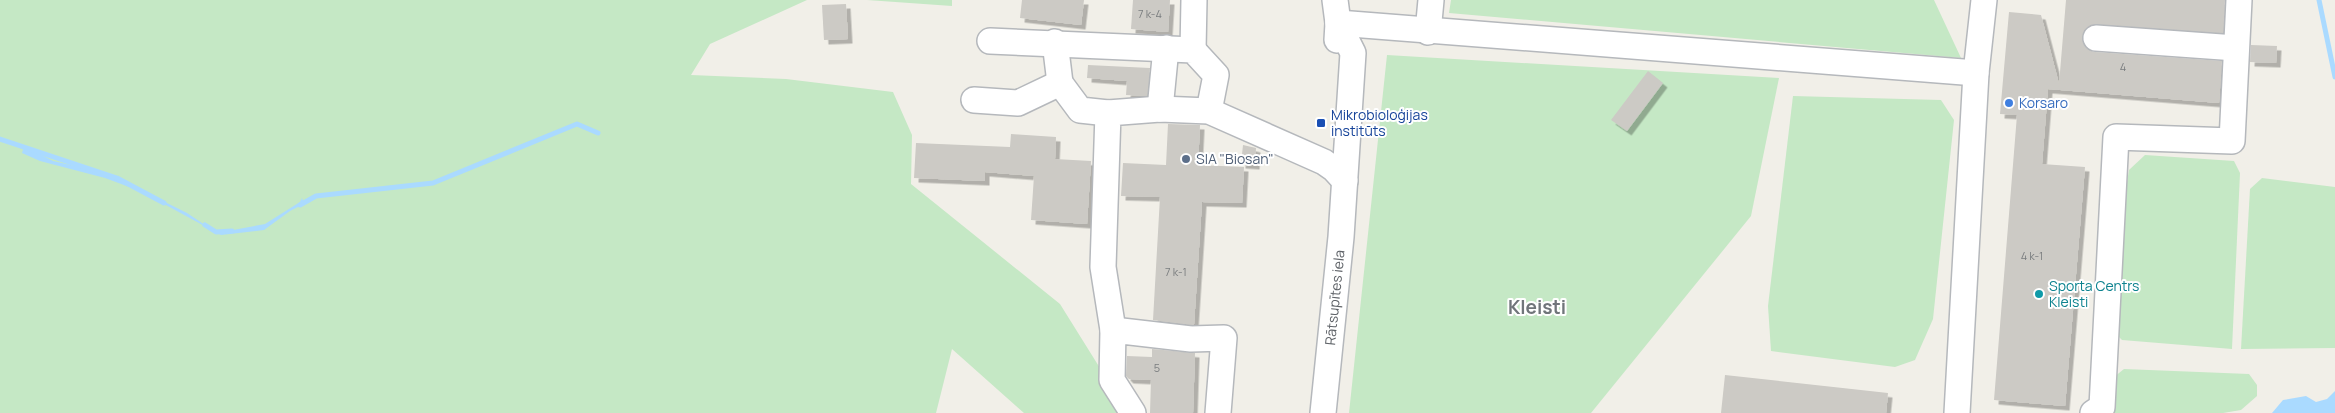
<svg xmlns="http://www.w3.org/2000/svg" width="2335" height="413" viewBox="0 0 2335 413" font-family="Manrope,sans-serif">
<defs>
<filter id="shadow"><feDropShadow dx="4.5" dy="4.5" stdDeviation="0" flood-color="#0004"/></filter>
</defs>
<rect width="100%" height="100%" fill="#f1efe8"/>
<g fill="#c5e8c5">
<polygon points="0,0 807,0 710,44 691,75 786,79 893,92 912,135 911,184 1060,304 1128,413 1024,413 952,349 936,413 0,413"/>
<polygon points="867,0 952,0 952,6"/>
<polygon points="1451,0 1934,0 1961,58 1449,13"/>
<polygon points="1387,55 1779,78 1751,216 1591,413 1349,413"/>
<polygon points="1793,96 1941,100 1954,120 1933,319 1915,360 1895,367 1771,351 1768,306"/>
<polygon points="2145,155 2234,161 2240,173 2232,349 2122,340 2117,335 2119,231 2129,170"/>
<polygon points="2262,178 2335,187 2335,348 2241,349 2250,189"/>
<polygon points="2124,369 2249,374 2257,385 2257,396 2241,410 2223,413 2109,413 2108,382"/>
</g>
<g fill="#aadaff">
<polygon points="24,146 53,161 97,171 129,184 187,213 217,233 265,224 300,202 302,198 304,204 290,211 264,230 221,235 140,191 105,178 40,161 22,153"/>
<polygon points="2335,391 2335,413 2272,413 2283,400 2306,396 2316,402 2327,399"/>
</g>
<g fill="none" stroke-linecap="round" stroke-linejoin="round">
<g stroke="#aadaff" stroke-width="5">
<polyline points="2319,0 2335,77"/>
<polyline points="0,139 117,178 164,203"/>
<polyline points="300,205 316,196 433,183 577,124 598,133"/>
<polyline points="205,225 216,232 232,231"/>
</g>
</g>
<g fill="#cccac5" filter="url(#shadow)">
<polygon points="1022,0 1084,0 1081,25 1020,18"/>
<polygon points="1133,0 1170,0 1168,32 1131,29"/>
<polygon points="2066,0 2225,0 2223,33 2097,24 2090,25 2084,30 2082,37 2088,50 2095,52 2222,61 2219,103 2048,89 2042,164 2085,167 2065,406 1994,400 2017,115 2000,114 2009,12 2041,15 2059,84"/>
<polygon points="846,4 848,39 824,40 822,5"/>
<polygon points="2251,45 2277,46 2276,63 2250,62"/>
<polygon points="1088,65 1150,68 1147,96 1126,95 1127,81 1087,78"/>
<polygon points="1648,71 1663,83 1627,131 1611,120"/>
<polygon points="1168,124 1200,125 1198,165 1244,167 1242,203 1202,202 1194,325 1153,320 1160,197 1121,196 1123,163 1166,165"/>
<polygon points="1011,134 1056,137 1055,159 1091,161 1087,224 1031,220 1034,176 985,172 985,181 914,178 916,143 1010,147"/>
<polygon points="1243,145 1256,148 1255,165 1241,164"/>
<polygon points="1152,349 1195,353 1193,413 1150,413 1151,380 1129,379 1126,376 1127,356 1152,357"/>
<polygon points="1725,375 1888,393 1886,413 1721,413"/>
</g>
<g fill="none" stroke-linecap="round" stroke-linejoin="round">
<defs>
<g id="minor">
<polyline points="1335,0 1338,23 1337,40"/>
<polyline points="1338,23 1976,73"/>
<polyline points="1428,32 1431,0"/>
<polyline points="2096,38 2236,48"/>
<polyline points="990,41 1193,50 1216,75 1209,111"/>
<polyline points="1055,42 1060,83"/>
<polyline points="1193,50 1194,0"/>
<polyline points="974,100 1018,103 1060,83 1080,110 1108,113"/>
<polyline points="1160,109 1166,48"/>
<polyline points="1113,330 1103,267 1108,113 1160,109 1209,111 1324,162 1334,169 1345,181"/>
<polyline points="1133,413 1112,380 1113,330 1191,339 1224,338 1218,413"/>
<path id="s1" d="M 1323,413 L 1341,237 L 1353,53 L 1338,23"/>
<polyline points="1957,413 1976,73 1984,0"/>
<polyline points="2093,413 2102,407 2116,137 2232,141 2239,0"/>
</g>
</defs>
<use href="#minor" stroke="#b5b8bc" stroke-width="28"/>
<use href="#minor" stroke="#fff" stroke-width="25"/>
</g>
<circle fill="#3f7fe0" stroke="#fff" stroke-width="2" cx="2009" cy="103" r="5"/>
<rect fill="#1a4fb4" stroke="#fff" stroke-width="2" x="1316" y="118" width="10" height="10" rx="2.5"/>
<circle fill="#5c6f8a" stroke="#fff" stroke-width="2" cx="1186" cy="159" r="5"/>
<circle fill="#0f9aa8" stroke="#fff" stroke-width="2" cx="2039" cy="294" r="5"/>
<g text-anchor="middle" stroke-width="4" stroke-linejoin="round" paint-order="stroke">
<g font-size="11" fill="#7a7d7f">
<text x="1150" y="18">7 k-4</text>
<text x="2123" y="71">4</text>
<text x="2032" y="260">4 k-1</text>
<text x="1176" y="276">7 k-1</text>
<text x="1157" y="372">5</text>
</g>
<g font-size="14" fill="#366cbe" stroke="#fff" text-anchor="start">
<text x="2019" y="108">Korsaro</text>
</g>
<g font-size="14" fill="#164399" stroke="#fff" text-anchor="start">
<text x="1331" y="120">Mikrobioloģijas<tspan x="1331" dy="16">institūts</tspan></text>
</g>
<g font-size="14" fill="#4e5e75" stroke="#fff" text-anchor="start">
<text x="1196" y="164">SIA "Biosan"</text>
</g>
<g font-size="14" fill="#0d838f" stroke="#fff" text-anchor="start">
<text x="2049" y="291">Sporta Centrs<tspan x="2049" dy="16">Kleisti</tspan></text>
</g>
<g font-size="14" fill="#5f6368" stroke="#fff">
<text dy="5" stroke="none"><textPath href="#s1" startOffset="116">Rātsupītes iela</textPath></text>
</g>
<g font-size="19" font-weight="bold" fill="#70757a" stroke="#fff">
<text x="1537" y="314">Kleisti</text>
</g>
</g>
</svg>
